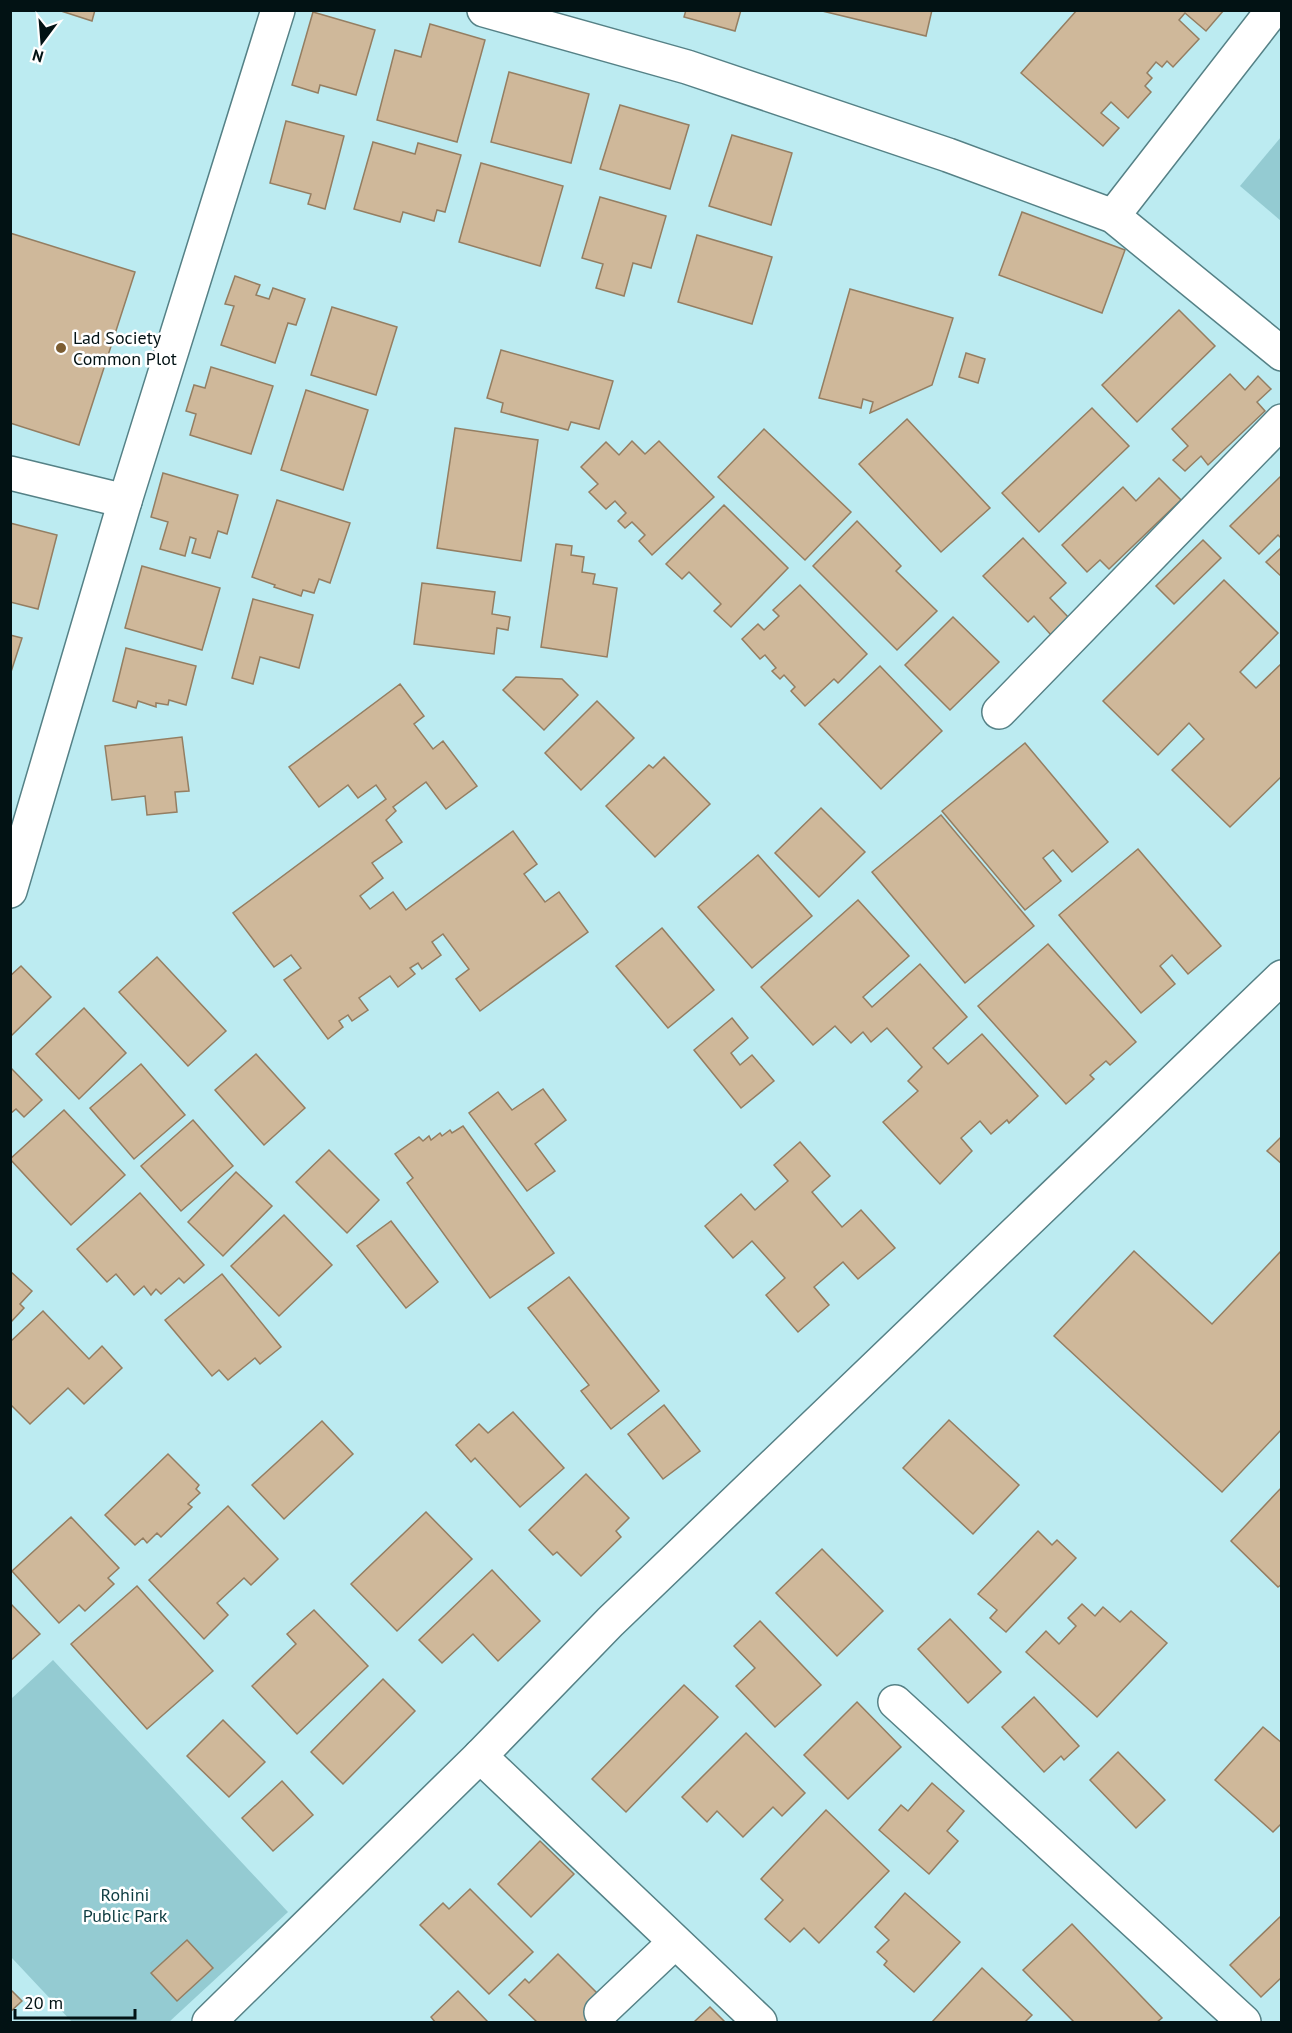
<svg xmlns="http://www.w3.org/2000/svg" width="1292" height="2033" viewBox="0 0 1292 2033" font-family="'PT Sans',sans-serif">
<rect width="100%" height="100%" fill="#bcebf1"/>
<g fill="#94cbd2">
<polygon points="1281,137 1281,221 1240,186"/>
<polygon points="53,1660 288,1912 169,2022 72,2022 11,1957 11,1699"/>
</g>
<g fill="#cfb89a" stroke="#947e62" stroke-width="1.5">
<polygon points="58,10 95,10 92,21"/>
<polygon points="686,10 741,10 735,31 684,17"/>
<polygon points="818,10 932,10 926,36"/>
<polygon points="1077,10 1224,10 1206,31 1185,13 1179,20 1199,39 1173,67 1167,61 1162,67 1156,62 1147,73 1152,78 1145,86 1151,92 1128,118 1111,102 1101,113 1119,128 1103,146 1021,73"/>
<polygon points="313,12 375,30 356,95 320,85 318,93 292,85"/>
<polygon points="430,24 485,40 457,142 377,120 395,50 421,57"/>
<polygon points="509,72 589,94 571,163 491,142"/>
<polygon points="620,105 689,125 670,189 600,169"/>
<polygon points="286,121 344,136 325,209 308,204 311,194 270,183"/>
<polygon points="732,135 792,153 771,225 709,206"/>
<polygon points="373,142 415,154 418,143 461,155 445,212 437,210 434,221 403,212 400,222 354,209"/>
<polygon points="481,163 563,186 540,266 459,242"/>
<polygon points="600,197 666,216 651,268 633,263 624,296 596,288 603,264 582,258"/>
<polygon points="1022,212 1125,250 1102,313 999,275"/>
<polygon points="10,233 135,272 79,445 10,423"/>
<polygon points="697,235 772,257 752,324 678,302"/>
<polygon points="235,276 260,285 256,295 269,299 273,288 305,299 296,325 288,323 275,363 221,345 234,306 225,304"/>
<polygon points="850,289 953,318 932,385 870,413 873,402 863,399 861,408 819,398"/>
<polygon points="332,307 397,327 376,395 311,375"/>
<polygon points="1179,310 1215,346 1137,422 1102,385"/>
<polygon points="501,350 613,381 599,429 571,422 568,430 501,412 503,403 487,398"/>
<polygon points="966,353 985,359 978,383 959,377"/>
<polygon points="211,367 273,386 251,454 190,435 196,414 186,411 194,385 205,388"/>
<polygon points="1230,374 1245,390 1258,376 1271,389 1257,402 1265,411 1208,465 1201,456 1185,471 1173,460 1188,446 1172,429"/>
<polygon points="306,390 368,410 343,490 281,470"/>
<polygon points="1092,408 1129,446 1039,532 1002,493"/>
<polygon points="907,419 990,508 941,552 859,464"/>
<polygon points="455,428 538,440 521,561 437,548"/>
<polygon points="764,429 851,512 805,560 718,477"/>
<polygon points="632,441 645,454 659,441 714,497 652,555 639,541 645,535 632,522 625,528 618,521 626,513 615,501 606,509 589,492 598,484 581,467 606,442 619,455"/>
<polygon points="163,473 238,495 227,534 218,531 210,558 192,553 196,539 190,537 185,556 160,549 168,522 151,517"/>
<polygon points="1282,475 1282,539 1278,535 1259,554 1230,526"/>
<polygon points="1159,478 1181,500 1109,569 1100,560 1087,572 1062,545 1123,487 1136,501"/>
<polygon points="277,500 350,523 330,583 319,579 314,593 303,590 301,596 274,587 275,585 252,577"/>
<polygon points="724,505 788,568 731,627 714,611 721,604 689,572 682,579 666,564"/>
<polygon points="857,521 901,566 896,571 937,611 897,650 813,566"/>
<polygon points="10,523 57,535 38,609 10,602"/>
<polygon points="1023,538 1066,583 1050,598 1069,618 1051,635 1034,616 1028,622 983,576"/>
<polygon points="1203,540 1221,558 1174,604 1156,586"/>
<polygon points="556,544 572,546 571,555 584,557 582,572 595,574 593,584 617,588 607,657 541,647"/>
<polygon points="1282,547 1282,577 1266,562"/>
<polygon points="142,566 220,588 202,650 125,628"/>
<polygon points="1224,580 1278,633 1240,672 1256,688 1282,663 1282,776 1230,827 1172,770 1204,739 1189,723 1158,755 1103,701"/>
<polygon points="422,583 495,592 492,614 510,617 508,630 497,628 494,654 414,644"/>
<polygon points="800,585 867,654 838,683 834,679 805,706 791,691 795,687 784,675 780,679 772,671 776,668 765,655 760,659 742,639 758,624 764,630 779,616 773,610"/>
<polygon points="253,599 313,615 299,668 260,657 253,684 232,678"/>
<polygon points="953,617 999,662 950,710 905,665"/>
<polygon points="10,635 22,638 10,675"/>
<polygon points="126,648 196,666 186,705 169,700 168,705 156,703 156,707 138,701 136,708 113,701"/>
<polygon points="880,666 942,731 881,789 819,724"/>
<polygon points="516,677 562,679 578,695 544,730 503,690"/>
<polygon points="400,684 424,716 414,724 433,749 443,741 477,786 446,809 426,782 393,807 396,811 386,820 402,842 372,863 383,878 360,896 370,909 393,892 406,910 513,831 537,864 524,874 545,902 559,892 588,932 480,1011 456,979 469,969 443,934 432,942 441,955 422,969 418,963 410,968 415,974 398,987 390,976 359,998 368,1010 352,1021 348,1015 339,1021 343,1027 328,1039 284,980 301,968 291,955 274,967 233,913 386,799 376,785 358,798 348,785 319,807 289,767"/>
<polygon points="597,701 634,738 581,790 545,753"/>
<polygon points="182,737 189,791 175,792 177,812 147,815 145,796 112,800 105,746"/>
<polygon points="1025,743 1108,842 1072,872 1053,850 1043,858 1061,881 1025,910 942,811"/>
<polygon points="664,757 710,804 655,857 606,806 649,765 653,768"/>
<polygon points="821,808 865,852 819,897 775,853"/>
<polygon points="941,815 1034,926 965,983 872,872"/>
<polygon points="1138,849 1221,946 1188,974 1172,955 1160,966 1175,984 1141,1013 1059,915"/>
<polygon points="758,855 812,916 752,968 698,907"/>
<polygon points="858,900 909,956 863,997 872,1007 920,964 967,1017 933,1048 948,1064 982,1034 1038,1096 1009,1123 1007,1120 991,1134 980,1121 961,1138 972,1151 940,1184 883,1122 918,1091 908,1081 922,1067 887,1028 871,1042 863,1032 851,1043 835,1026 813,1045 761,987"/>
<polygon points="662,928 714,990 668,1028 616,966"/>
<polygon points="1048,944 1136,1042 1110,1065 1106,1061 1090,1075 1094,1079 1066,1104 978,1006"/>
<polygon points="157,957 226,1031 188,1066 119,992"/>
<polygon points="21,966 51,997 10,1037 10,976"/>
<polygon points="84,1008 126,1053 79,1099 36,1054"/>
<polygon points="732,1018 748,1038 731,1053 740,1065 752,1055 774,1081 741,1108 694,1050"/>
<polygon points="256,1054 305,1108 264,1145 215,1090"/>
<polygon points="141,1064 185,1115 134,1159 90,1108"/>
<polygon points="10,1067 42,1100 24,1117 16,1109 10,1114"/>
<polygon points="543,1089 566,1120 535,1144 555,1171 527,1191 469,1113 498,1092 512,1110"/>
<polygon points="64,1110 125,1175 71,1225 10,1159"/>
<polygon points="193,1120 233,1166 181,1211 141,1166"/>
<polygon points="463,1126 554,1253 490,1298 407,1183 413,1178 395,1154 419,1137 423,1141 429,1136 431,1140 440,1133 442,1136 450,1130 452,1133"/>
<polygon points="1282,1136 1282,1164 1267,1151"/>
<polygon points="800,1142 830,1176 812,1192 842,1227 861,1210 895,1248 858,1279 843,1262 814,1287 829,1305 798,1332 766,1295 785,1278 752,1241 733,1258 705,1226 741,1194 755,1210 788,1181 774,1165"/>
<polygon points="329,1150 379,1200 347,1233 296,1182"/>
<polygon points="236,1172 272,1206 223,1256 188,1222"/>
<polygon points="140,1193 204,1265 184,1283 179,1278 161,1294 156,1289 151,1295 144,1286 134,1295 116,1274 107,1282 77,1249"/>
<polygon points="284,1215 332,1265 279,1316 231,1266"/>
<polygon points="391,1221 438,1282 406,1308 357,1246"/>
<polygon points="1282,1250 1282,1429 1222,1492 1054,1336 1134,1251 1212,1324"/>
<polygon points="10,1271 32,1291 20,1304 24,1308 10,1323"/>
<polygon points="222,1274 281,1347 260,1364 255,1358 228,1380 219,1370 212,1376 165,1320"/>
<polygon points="569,1277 659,1391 611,1429 581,1391 589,1385 528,1308"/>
<polygon points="43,1311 89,1359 102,1346 122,1368 84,1404 68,1388 30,1424 10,1404 10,1342"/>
<polygon points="664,1405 700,1451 663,1479 628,1434"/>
<polygon points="513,1412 564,1468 520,1507 475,1458 471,1462 456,1445 479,1424 488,1433"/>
<polygon points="949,1420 1019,1485 973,1534 903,1468"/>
<polygon points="322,1421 353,1454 284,1519 252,1485"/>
<polygon points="168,1454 199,1485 196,1489 200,1493 188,1504 192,1507 161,1537 157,1533 147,1543 143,1538 135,1545 105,1515"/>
<polygon points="586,1474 629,1518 616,1531 621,1537 581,1576 557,1552 553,1555 529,1530"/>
<polygon points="1281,1488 1282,1584 1278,1587 1231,1541"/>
<polygon points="228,1506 278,1559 251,1585 244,1578 217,1603 228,1615 204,1639 149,1580"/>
<polygon points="426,1512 472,1559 397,1631 351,1584"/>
<polygon points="71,1517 119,1568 108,1578 114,1584 85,1611 79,1605 59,1623 12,1571"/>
<polygon points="1038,1531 1052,1545 1057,1540 1076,1558 1006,1632 990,1618 997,1610 978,1594"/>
<polygon points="822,1549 883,1611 837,1656 776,1593"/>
<polygon points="492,1570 540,1621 498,1661 473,1634 442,1663 419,1640"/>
<polygon points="137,1586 213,1671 147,1729 71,1644"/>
<polygon points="10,1603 40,1634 10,1661"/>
<polygon points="1082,1604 1095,1616 1103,1607 1120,1622 1131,1611 1167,1643 1097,1717 1026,1652 1046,1631 1059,1644 1076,1626 1068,1618"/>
<polygon points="314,1610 368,1666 297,1734 252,1686 296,1644 287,1634"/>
<polygon points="950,1619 1001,1672 968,1703 918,1649"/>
<polygon points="760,1621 821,1685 775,1727 736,1686 755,1668 734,1646"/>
<polygon points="383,1679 415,1711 343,1784 311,1752"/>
<polygon points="684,1685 718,1717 626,1812 592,1779"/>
<polygon points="1034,1697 1079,1746 1064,1760 1061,1756 1044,1772 1002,1727"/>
<polygon points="857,1702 901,1747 848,1799 804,1755"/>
<polygon points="223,1720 265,1762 229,1797 187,1756"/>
<polygon points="1263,1727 1282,1743 1282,1823 1273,1832 1215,1780"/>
<polygon points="746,1733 805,1793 782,1816 773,1807 743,1837 717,1811 707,1822 682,1797"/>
<polygon points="1118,1752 1165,1800 1136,1828 1090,1780"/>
<polygon points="282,1781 313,1815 273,1851 242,1818"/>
<polygon points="932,1783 964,1811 947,1831 958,1841 929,1874 879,1830 901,1805 908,1811"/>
<polygon points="826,1810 889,1871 819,1943 804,1928 790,1942 765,1919 783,1900 761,1879"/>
<polygon points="540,1841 574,1874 531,1917 498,1884"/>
<polygon points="470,1889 533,1952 489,1994 420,1925 443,1903 449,1909"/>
<polygon points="905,1893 960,1942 914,1992 884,1965 887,1961 877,1952 889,1940 875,1927"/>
<polygon points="1282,1915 1282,1977 1261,1997 1230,1965"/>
<polygon points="1072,1924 1162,2018 1157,2022 1074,2022 1023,1970"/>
<polygon points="187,1940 213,1968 177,2001 151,1973"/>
<polygon points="558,1954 602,1998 596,2022 537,2022 509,1995 525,1979 529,1983"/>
<polygon points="982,1968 1032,2015 1025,2022 932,2022"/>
<polygon points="10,1989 22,2001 10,2012"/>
<polygon points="458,1991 488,2022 435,2022 431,2017"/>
<polygon points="710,2007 725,2022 694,2022"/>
</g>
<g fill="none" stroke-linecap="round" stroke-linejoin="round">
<defs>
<g id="minor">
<polyline points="484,10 687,67 948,155 1113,216 1282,354"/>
<polyline points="1113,216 1273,10"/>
<polyline points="10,473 125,501"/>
<polyline points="999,712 1282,421"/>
<polyline points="10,891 125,501 278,10"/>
<polyline points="895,1702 1244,2022"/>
<polyline points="480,1756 760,2022"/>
<polyline points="601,2012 675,1942"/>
<polyline points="209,2022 480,1756 610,1622 1282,977"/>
</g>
</defs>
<use href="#minor" stroke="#558186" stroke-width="36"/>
<use href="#minor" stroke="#fff" stroke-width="33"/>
</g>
<circle fill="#7c5d32" stroke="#fff" stroke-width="2" cx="61" cy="348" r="6"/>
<g text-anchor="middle" stroke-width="5" stroke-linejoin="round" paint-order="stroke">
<g font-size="18" fill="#021214" stroke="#fff" text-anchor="start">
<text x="73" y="344">Lad Society<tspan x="73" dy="21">Common Plot</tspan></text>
</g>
<g font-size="18" fill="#0d3b40" stroke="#fff">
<text x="125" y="1901">Rohini<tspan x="125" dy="21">Public Park</tspan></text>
</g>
</g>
<rect width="1292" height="2033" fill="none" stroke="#021214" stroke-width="24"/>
<g transform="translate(42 42) rotate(196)" stroke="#ffffff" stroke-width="4.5" paint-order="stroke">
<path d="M0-4.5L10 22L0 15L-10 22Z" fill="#021214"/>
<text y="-9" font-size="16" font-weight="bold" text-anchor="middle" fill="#021214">N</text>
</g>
<path d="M15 2009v9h120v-9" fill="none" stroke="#021214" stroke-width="3"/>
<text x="24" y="2009" font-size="18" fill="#021214" stroke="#ffffff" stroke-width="4.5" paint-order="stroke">20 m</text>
</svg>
